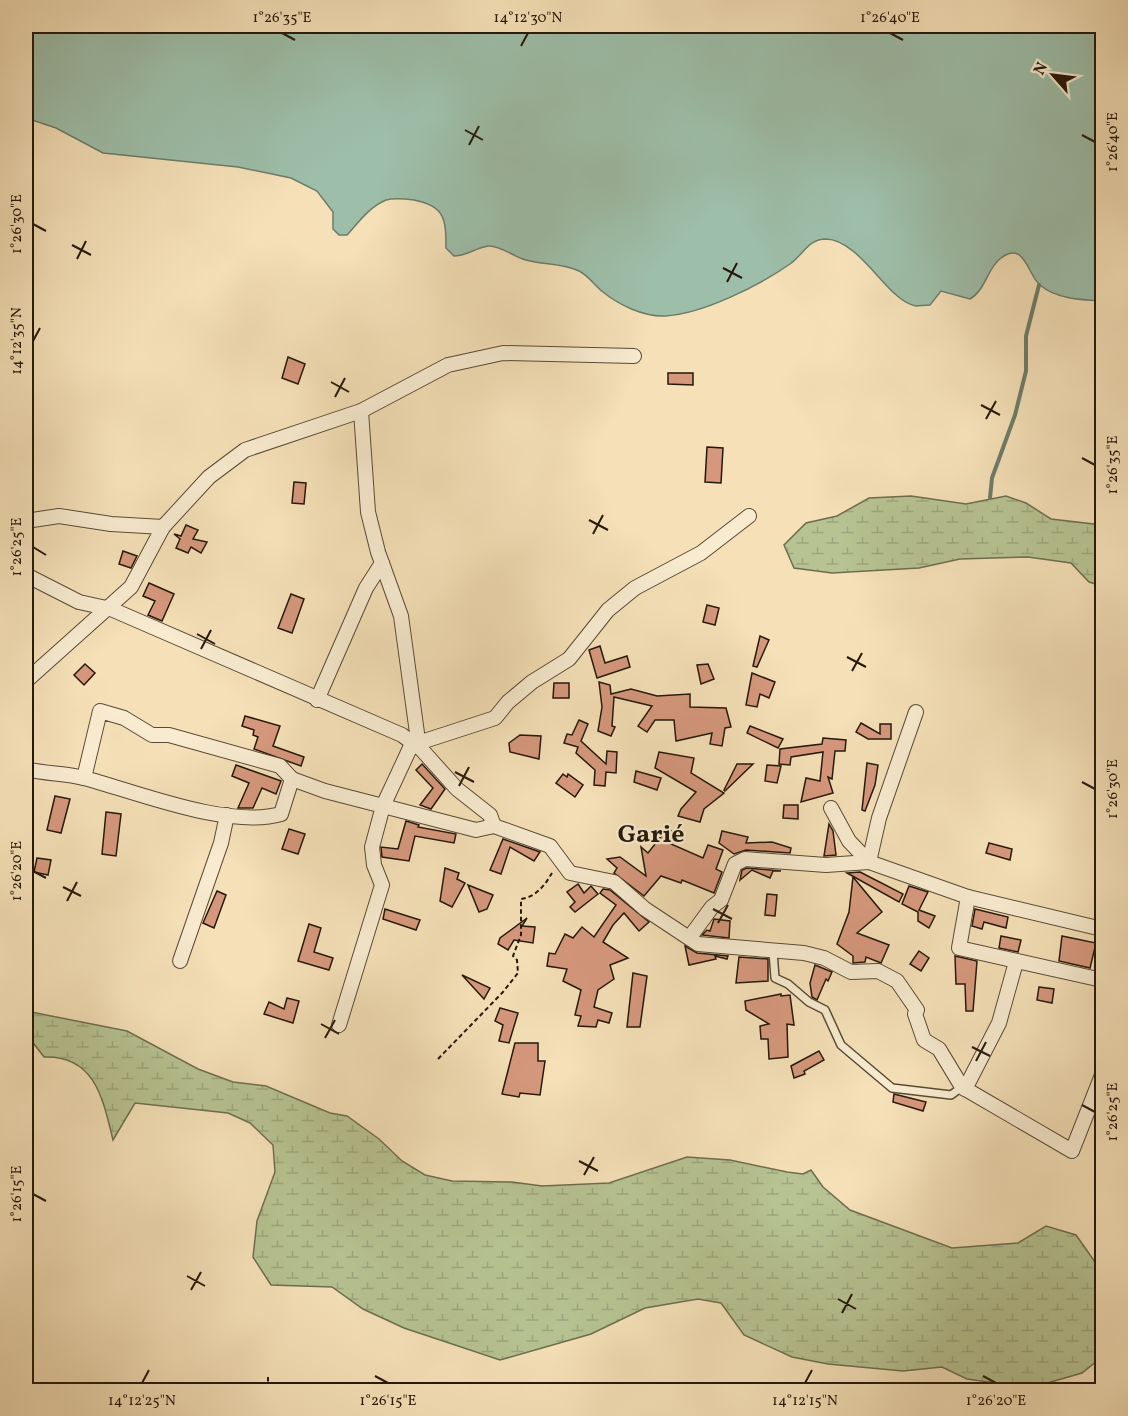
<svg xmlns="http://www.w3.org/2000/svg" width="1128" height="1416" viewBox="0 0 1128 1416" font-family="Vollkorn,serif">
<defs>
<pattern id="wetland-marsh" width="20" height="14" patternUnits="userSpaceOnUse" patternTransform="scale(1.5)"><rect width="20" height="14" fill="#b7c392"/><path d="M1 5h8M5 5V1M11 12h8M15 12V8" fill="none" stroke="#9da77d"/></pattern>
</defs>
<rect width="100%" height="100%" fill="#f5e0b7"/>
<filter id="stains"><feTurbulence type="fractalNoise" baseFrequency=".00333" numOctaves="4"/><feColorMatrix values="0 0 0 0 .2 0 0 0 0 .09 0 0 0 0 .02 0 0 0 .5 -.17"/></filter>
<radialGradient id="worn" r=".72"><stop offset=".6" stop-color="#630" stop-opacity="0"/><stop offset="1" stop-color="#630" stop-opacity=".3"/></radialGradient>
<g fill="url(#wetland-marsh)" stroke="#6e6e4e" stroke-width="1.5">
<polygon points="911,496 966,504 1006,496 1026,503 1051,519 1102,525 1102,586 1089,582 1071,563 1028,557 960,559 919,568 832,573 794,568 784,545 806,523 837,516 869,498"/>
<path d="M 26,1011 L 127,1031 L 198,1069 L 233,1082 L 266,1086 L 330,1113 L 347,1116 L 379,1139 L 402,1161 L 425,1175 L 452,1181 L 512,1182 L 542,1186 L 609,1183 L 687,1157 L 730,1160 L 787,1172 L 803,1174 L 811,1170 L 823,1187 L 850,1210 L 952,1248 L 1018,1243 L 1046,1226 L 1076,1235 L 1095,1262 L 1102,1263 L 1102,1357 L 1082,1373 L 1030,1388 L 967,1379 L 942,1367 L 903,1371 L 828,1364 L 792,1357 L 744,1335 L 721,1303 L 698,1299 L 645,1308 L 591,1334 L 500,1360 L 404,1328 L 363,1309 L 332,1287 L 271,1285 L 253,1257 L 257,1221 L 275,1172 L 273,1145 L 250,1123 L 228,1113 L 135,1103 L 113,1140 C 103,1099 95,1055 44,1057 L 34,1044 L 26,1042 Z"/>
</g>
<path fill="#9dbea9" stroke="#6d7c6a" stroke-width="1.5" d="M 26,26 L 1102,26 L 1102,301 C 1082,300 1056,299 1040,285 C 1028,276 1025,240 1001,258 C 987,268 986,290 970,299 L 941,291 L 930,305 C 925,305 920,306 916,306 C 888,302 861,240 826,239 C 808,239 803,255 790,264 C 760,285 703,314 665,316 C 644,317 619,305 603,292 C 595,286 588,275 579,271 C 562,263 544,265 526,260 C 514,257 500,245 488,246 C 475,248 467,256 454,256 L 446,248 C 446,219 445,206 414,200 C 406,199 393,198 386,200 C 369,207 358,223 347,235 L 339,235 L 333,229 L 333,212 L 317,191 L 291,178 L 238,167 L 103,153 L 56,128 L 26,118 Z"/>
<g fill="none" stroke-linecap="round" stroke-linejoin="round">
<polyline stroke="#6d7c6a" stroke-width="4" points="990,498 992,478 1015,415 1026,371 1026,336 1039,285"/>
</g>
<g fill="#d6987d" stroke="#25180b" stroke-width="1.5">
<polygon points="288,357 305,364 298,384 282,378"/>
<polygon points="668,373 693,373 693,385 668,384"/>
<polygon points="707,447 723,448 721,483 705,482"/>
<polygon points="294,482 306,483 304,504 292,503"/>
<polygon points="186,525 198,530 193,539 207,542 201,553 191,547 188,553 176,548 180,539 174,534 181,536"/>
<polygon points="123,551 137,556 131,568 119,564"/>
<polygon points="149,583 174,594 162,621 148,615 155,601 143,596"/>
<polygon points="291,594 304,599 292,633 278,628"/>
<polygon points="707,605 719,608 715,625 703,622"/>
<polygon points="760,636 769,640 757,667 753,666"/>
<polygon points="600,646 605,663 627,656 630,667 597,678 589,650"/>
<polygon points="85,664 95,673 84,685 74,675"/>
<polygon points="708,664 714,679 701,684 697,665"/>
<polygon points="752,673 775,682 769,698 760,694 757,707 746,705"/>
<polygon points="599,682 610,685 611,694 631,689 657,696 690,694 690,707 726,708 731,727 725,728 722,746 710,744 712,733 676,741 674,720 655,720 647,732 638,726 652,706 614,697 612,726 615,727 611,736 598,731 602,707"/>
<polygon points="554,683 569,683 569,698 553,698"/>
<polygon points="245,716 280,726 273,746 304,757 301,766 254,749 258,737 253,735 254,730 242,726"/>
<polygon points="579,720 588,724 581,741 606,764 607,751 617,752 616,773 606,772 605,786 594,785 595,770 576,753 578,747 564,743 567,734 572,735"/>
<polygon points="861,723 880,734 880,724 891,724 891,739 868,739 856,732"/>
<polygon points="750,726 783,739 778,748 747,733"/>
<polygon points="520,735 541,736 539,759 510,752 509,743"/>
<polygon points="823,738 846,740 845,751 835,751 832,779 828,777 833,793 801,802 806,778 820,781 823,752 791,757 790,765 779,764 780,749 822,744"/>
<polygon points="659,752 694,758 691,773 724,793 704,809 700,822 678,816 681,809 696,792 655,768"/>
<polygon points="867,763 878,765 875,785 865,811 862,810"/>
<polygon points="422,764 445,789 431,809 420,805 433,788 416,770"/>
<polygon points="737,764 753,764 725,791 724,790"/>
<polygon points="236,765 281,781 276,794 262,788 253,808 238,808 249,783 232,776"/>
<polygon points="767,765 781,766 777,783 765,781"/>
<polygon points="636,771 661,778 657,790 634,782"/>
<polygon points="563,774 567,777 568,774 583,785 575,797 556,783"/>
<polygon points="55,796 70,799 61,833 47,830"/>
<polygon points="784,805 798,805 798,819 783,818"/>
<polygon points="106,812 121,814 116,856 102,854"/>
<polygon points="406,821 419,825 418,827 456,834 454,843 415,836 409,861 382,857 381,847 398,849"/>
<polygon points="829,824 833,831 836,855 824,856"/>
<polygon points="289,829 305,834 298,854 282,849"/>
<polygon points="667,829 679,834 671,844 703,858 708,845 723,850 716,869 722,872 714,893 682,880 681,883 661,876 644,896 614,873 617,868 607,859 620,857 646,876 641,847 648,853"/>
<polygon points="722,831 748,837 746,843 772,842 791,848 790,853 746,850 734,854 719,843"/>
<polygon points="503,839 540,852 534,861 510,847 501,874 490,870"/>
<polygon points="989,843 1012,849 1010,860 986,853"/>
<polygon points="37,858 51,860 48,875 34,872"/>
<polygon points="445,868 459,873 457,879 465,883 452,907 440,901"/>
<polygon points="747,868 781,871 773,871 770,878 752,870 740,880 742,870"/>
<polygon points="860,872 903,894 899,902 847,873"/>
<polygon points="853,877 882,912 857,933 889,945 881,963 866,957 865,962 853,963 853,956 837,944 849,912"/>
<polygon points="578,884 584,893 591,886 598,894 575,912 570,907 575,902 567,892"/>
<polygon points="468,885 493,895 487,909 479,912"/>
<polygon points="909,886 928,892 919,910 935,916 929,928 918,921 918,912 902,904"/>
<polygon points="603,889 610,890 649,922 639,931 624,913 613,925 603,942 628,958 610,965 614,979 598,990 594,1007 612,1013 609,1023 598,1020 596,1027 578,1026 581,1016 575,1015 581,990 563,981 567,969 547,966 549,953 555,954 565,934 573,938 582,927 594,937 616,905 600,893"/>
<polygon points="217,891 226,895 214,928 203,923"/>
<polygon points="767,894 777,895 775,916 765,915"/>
<polygon points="385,909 420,920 416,930 383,919"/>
<polygon points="975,909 1008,917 1006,928 984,922 982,929 972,926"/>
<polygon points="527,918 522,926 535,927 533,943 514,940 508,950 498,944 500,938"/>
<polygon points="714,919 730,921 729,938 702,935 707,930 710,931"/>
<polygon points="309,924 321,928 314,952 333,958 329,970 298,961"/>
<polygon points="1001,936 1021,940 1018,952 999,948"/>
<polygon points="1062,936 1096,943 1090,968 1059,961"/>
<polygon points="685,946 697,953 728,956 727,959 715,956 716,959 689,965"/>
<polygon points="919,951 929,958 921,971 910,964"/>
<polygon points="955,956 977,961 973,1011 966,1011 965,984 956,984"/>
<polygon points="739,957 768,959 768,981 736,983"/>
<polygon points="815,965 832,972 828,981 826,979 817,1000 812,997 810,983"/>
<polygon points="633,973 647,976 640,1027 627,1027"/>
<polygon points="462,975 490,988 484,999"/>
<polygon points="1039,987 1054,989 1052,1003 1037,1000"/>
<polygon points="781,994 781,996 790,995 794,1025 787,1024 788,1057 769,1059 768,1039 761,1039 760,1026 769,1024 746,1010 745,1001"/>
<polygon points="287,998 299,1001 293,1023 264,1014 269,1002 284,1009"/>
<polygon points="500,1008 518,1013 509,1043 499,1041 503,1025 495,1021"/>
<polygon points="515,1043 538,1043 538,1061 545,1061 540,1095 520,1093 519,1097 502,1094"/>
<polygon points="819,1051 824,1060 804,1071 805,1074 794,1078 791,1066"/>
<polygon points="894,1094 926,1102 923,1111 893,1102"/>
</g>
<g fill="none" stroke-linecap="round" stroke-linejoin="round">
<defs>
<polyline id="lane" points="773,951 775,978 788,984 809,1002 825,1010 841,1045 892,1088 951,1095 962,1087"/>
<g id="street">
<polyline points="26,521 59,516 111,524 163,527 209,477 245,450 361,411 448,365 503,353 634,356"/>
<polyline points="26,575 79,602 111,609 402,735 422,750 457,789 490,815 494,826"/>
<polyline points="26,681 131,587 163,527"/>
<polyline points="317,700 366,588 382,563"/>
<polyline points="412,745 495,718 508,702 532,682 569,659 608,610 635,588 701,553 749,516"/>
<path d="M 26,769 C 45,774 66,773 84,778 C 137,792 228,829 281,814 L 292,779"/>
<polyline points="84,778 100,711 124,718 152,735 169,735 280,766 292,779 325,791 476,830 494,826 550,846 570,873 614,882 645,909 698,944 804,953 824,958 851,972 878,971 897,981 917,1010 915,1014 924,1040 939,1049 962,1087 1072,1151 1102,1075"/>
<polyline points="831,808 849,841 869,862 968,897 1102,929"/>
<polyline points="968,897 959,948 1102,980"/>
<polyline points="690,937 712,907 721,900 735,864 745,859 826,865 869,862 879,818 916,712"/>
<polyline points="180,961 221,843 227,815"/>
<polyline points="339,1025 382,885 374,865 372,847 383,806 417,733 401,616 378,552 368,512 361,411"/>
<polyline points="965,1089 999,1023 1016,962"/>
</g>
</defs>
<use href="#lane" stroke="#594a36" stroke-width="10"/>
<use href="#street" stroke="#594a36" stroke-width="16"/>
<g stroke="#25180b" stroke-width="2" stroke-dasharray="4.5 3" stroke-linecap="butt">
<path d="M 438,1059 L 503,992 L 518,973 L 517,960 L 513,956 L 521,935 L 521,899 C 536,897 545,885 552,873"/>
<polyline points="268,1377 268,1390"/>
</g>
<use href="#lane" stroke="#f8ebd0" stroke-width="7"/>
<use href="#street" stroke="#f8ebd0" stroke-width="14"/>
</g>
<path fill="none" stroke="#25180b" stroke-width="2" d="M 282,33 L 295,40M 890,33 L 903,40M 521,46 L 528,33M 465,130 L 483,140M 1082,135 L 1095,142M 469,145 L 479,126M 33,224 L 46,231M 72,245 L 91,255M 77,259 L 86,241M 723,268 L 742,278M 727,282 L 737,263M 33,341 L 40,328M 331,382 L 349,392M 335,397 L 345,378M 981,405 L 1000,415M 986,419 L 996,401M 1082,458 L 1095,465M 589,520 L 608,530M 593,534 L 603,515M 33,547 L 46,555M 197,634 L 215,644M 201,649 L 211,630M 847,657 L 866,667M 852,671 L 862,653M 455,772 L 474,782M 1082,782 L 1095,789M 459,786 L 469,767M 33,871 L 46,878M 63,887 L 81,896M 67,901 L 77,882M 713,909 L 732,919M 718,923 L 728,905M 321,1024 L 339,1034M 325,1038 L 335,1020M 972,1047 L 990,1056M 976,1061 L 986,1042M 1082,1105 L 1095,1112M 579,1161 L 598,1171M 584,1175 L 594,1157M 33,1194 L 46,1201M 187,1276 L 205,1286M 191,1290 L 201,1272M 838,1299 L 856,1309M 842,1313 L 852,1294M 375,1376 L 388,1383M 983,1376 L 996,1383M 142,1383 L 149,1370M 805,1383 L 812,1370"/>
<g text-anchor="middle" stroke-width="4.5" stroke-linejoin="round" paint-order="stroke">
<g font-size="26" font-weight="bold" fill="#25180b" stroke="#f8ebd0">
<text x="651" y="842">Garié</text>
</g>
</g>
<rect width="1128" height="1416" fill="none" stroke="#f5e0b7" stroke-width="66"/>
<g transform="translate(1053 75) rotate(298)" stroke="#f8ebd0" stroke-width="4.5" paint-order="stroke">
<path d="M0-4.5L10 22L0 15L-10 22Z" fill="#25180b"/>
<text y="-9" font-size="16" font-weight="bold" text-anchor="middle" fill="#25180b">N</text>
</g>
<rect x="33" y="33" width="1062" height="1350" fill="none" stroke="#25180b" stroke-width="2"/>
<g font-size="15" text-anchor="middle" fill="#25180b">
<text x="282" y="22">1°26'35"E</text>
<text x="528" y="22">14°12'30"N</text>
<text x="890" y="22">1°26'40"E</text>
<text transform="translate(1112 142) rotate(-90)" y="5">1°26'40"E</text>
<text transform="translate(16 224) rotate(-90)" y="5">1°26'30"E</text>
<text transform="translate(16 341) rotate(-90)" y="5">14°12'35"N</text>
<text transform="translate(1112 465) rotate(-90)" y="5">1°26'35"E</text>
<text transform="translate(16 547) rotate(-90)" y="5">1°26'25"E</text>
<text transform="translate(1112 789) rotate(-90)" y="5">1°26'30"E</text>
<text transform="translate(16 871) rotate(-90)" y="5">1°26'20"E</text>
<text transform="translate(1112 1112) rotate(-90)" y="5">1°26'25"E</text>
<text transform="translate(16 1194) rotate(-90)" y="5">1°26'15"E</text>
<text x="142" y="1405">14°12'25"N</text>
<text x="388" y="1405">1°26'15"E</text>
<text x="805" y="1405">14°12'15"N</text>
<text x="996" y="1405">1°26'20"E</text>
</g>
<rect width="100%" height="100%" filter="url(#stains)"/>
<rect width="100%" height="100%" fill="url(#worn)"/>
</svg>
